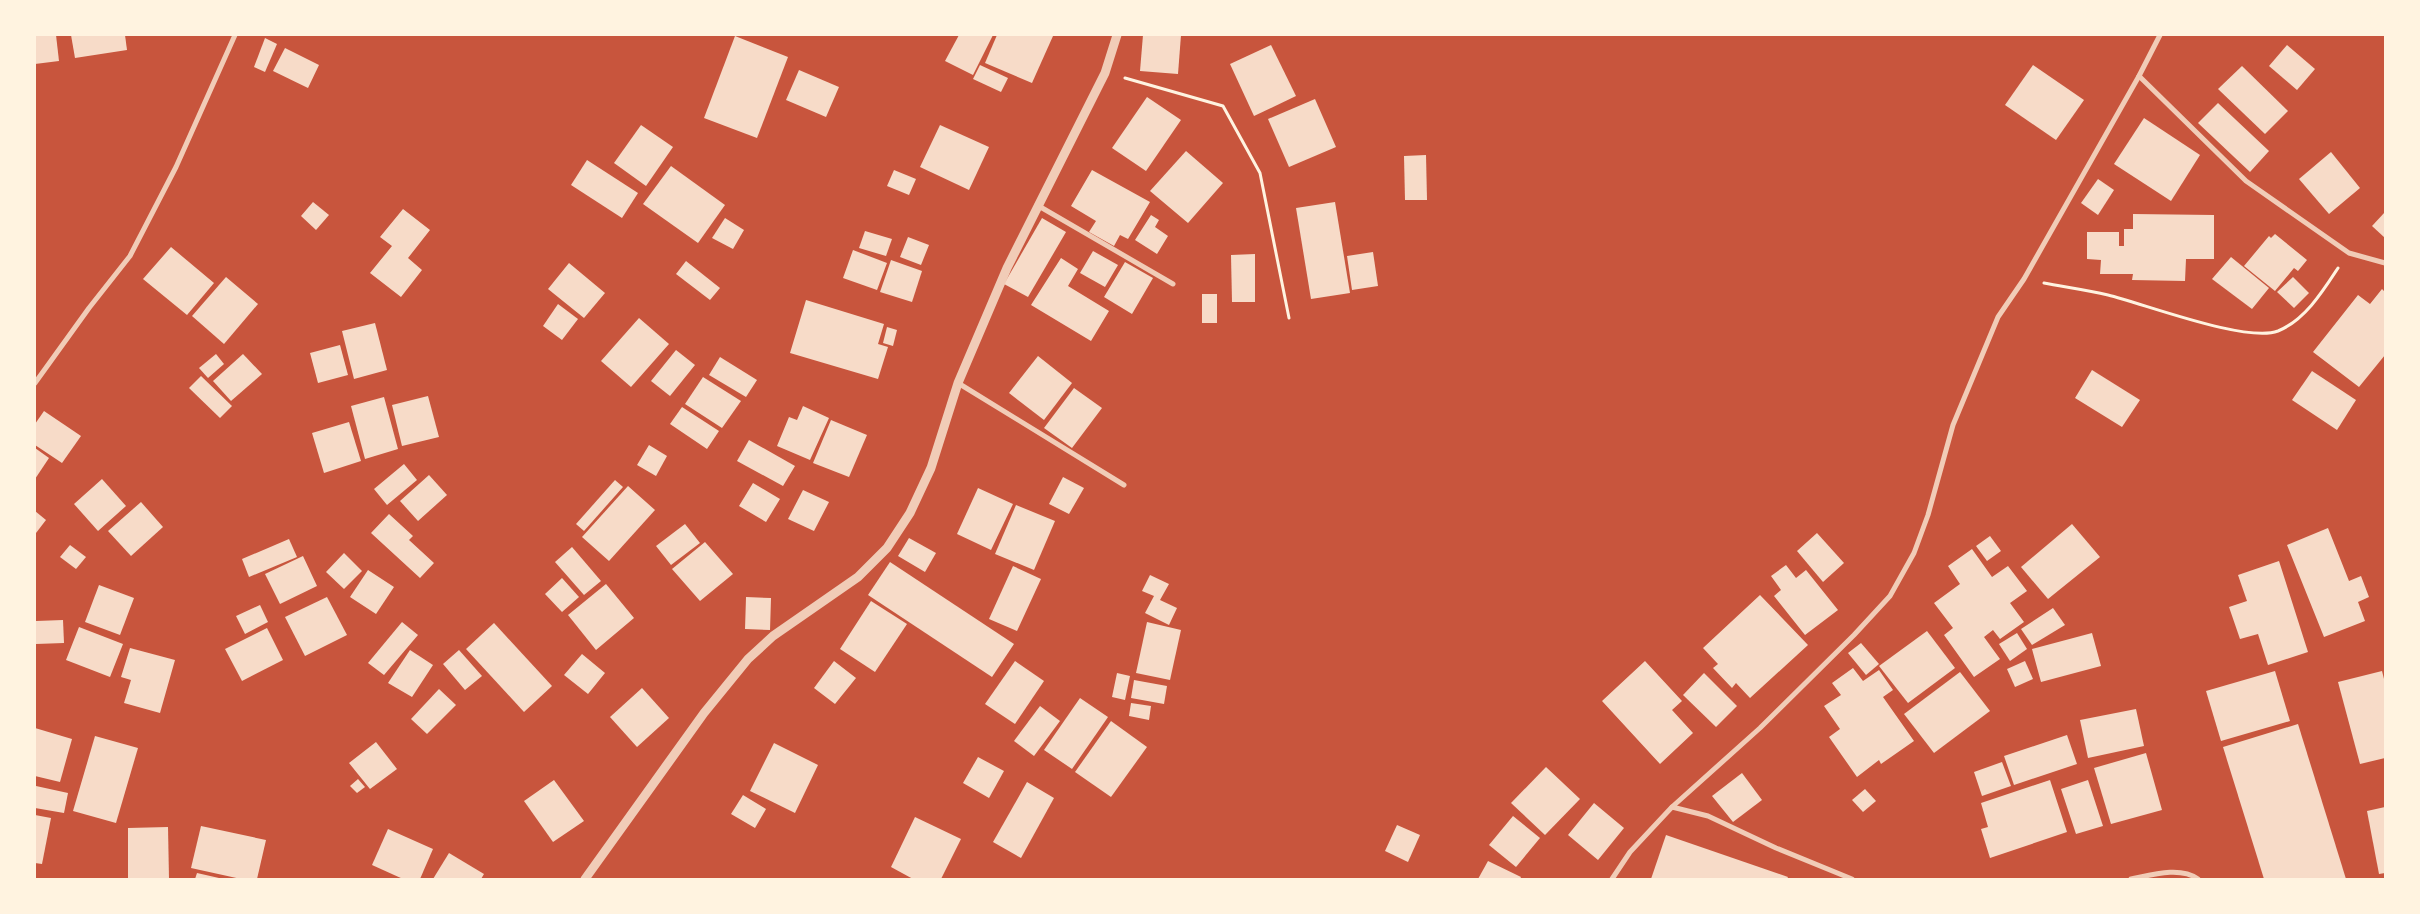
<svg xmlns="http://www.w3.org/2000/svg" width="2420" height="914" viewBox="0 0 2420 914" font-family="'Titillium Web',sans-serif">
<rect width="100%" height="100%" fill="#c8553d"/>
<g fill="#f7dbc8">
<polygon points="35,35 56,35 59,61 35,64"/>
<polygon points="71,35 125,35 127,50 75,58"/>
<polygon points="959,35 993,35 973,75 945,61"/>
<polygon points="997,35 1053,36 1032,83 985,63"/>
<polygon points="1143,35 1181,35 1178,74 1140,71"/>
<polygon points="735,36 788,57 757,138 704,118"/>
<polygon points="265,38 277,44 265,72 254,67"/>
<polygon points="1271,45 1296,96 1254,116 1230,64"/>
<polygon points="2287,45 2315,69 2297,90 2269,66"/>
<polygon points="285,48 319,65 308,88 273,71"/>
<polygon points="980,65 1008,78 1001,92 973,79"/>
<polygon points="2033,65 2084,100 2056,140 2005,105"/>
<polygon points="2242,66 2288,111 2265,134 2218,89"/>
<polygon points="799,70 839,87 826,117 786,100"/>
<polygon points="1147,97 1181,120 1146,171 1112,148"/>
<polygon points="1315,99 1336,147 1289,167 1268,119"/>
<polygon points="2218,103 2269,151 2250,172 2198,123"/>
<polygon points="2144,118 2200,155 2171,201 2114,164"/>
<polygon points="641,125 673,147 646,186 614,163"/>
<polygon points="940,125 989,147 969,190 920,167"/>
<polygon points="1186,151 1223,183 1188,223 1150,191"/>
<polygon points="2331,152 2360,188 2329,214 2299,179"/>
<polygon points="1426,155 1427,200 1405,200 1404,156"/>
<polygon points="587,160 638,193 622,218 571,185"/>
<polygon points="671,166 725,205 698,243 643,204"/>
<polygon points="894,170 916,179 909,195 887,186"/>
<polygon points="1092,170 1150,202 1128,239 1120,235 1114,246 1089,232 1096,221 1071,206"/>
<polygon points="2098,179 2114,190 2098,215 2081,203"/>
<polygon points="313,202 329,215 316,230 301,216"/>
<polygon points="1335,202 1350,293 1311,299 1296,208"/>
<polygon points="403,209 430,230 408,258 422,270 401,297 370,273 392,246 380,237"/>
<polygon points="2385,212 2385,238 2372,226"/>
<polygon points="2133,214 2214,215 2214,259 2186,259 2185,281 2132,280 2133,274 2100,274 2101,260 2087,259 2087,232 2119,232 2119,246 2124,246 2124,229 2133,229"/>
<polygon points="1151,215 1159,220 1155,227 1168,236 1157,254 1135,240"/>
<polygon points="725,218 744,230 733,249 712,238"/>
<polygon points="1042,218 1066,232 1028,297 1004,284"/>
<polygon points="865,231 892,239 886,256 859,248"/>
<polygon points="2275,234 2307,260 2298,271 2294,268 2275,291 2244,266 2269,236 2271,238"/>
<polygon points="908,237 929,245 921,265 900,257"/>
<polygon points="171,247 214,283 187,315 143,279"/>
<polygon points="853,250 887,263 877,290 843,278"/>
<polygon points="1093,251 1118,265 1105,287 1080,273"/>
<polygon points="1373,252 1378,286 1352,290 1347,256"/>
<polygon points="1255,254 1255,302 1232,302 1231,255"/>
<polygon points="2231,257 2269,288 2252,309 2212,279"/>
<polygon points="1061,258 1078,269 1068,286 1109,311 1091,341 1031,305"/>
<polygon points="891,260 922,271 912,302 880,292"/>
<polygon points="686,261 720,288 710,300 676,274"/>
<polygon points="1125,262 1153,278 1132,314 1104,297"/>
<polygon points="569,263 605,293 584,318 548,289"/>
<polygon points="226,277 258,304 224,344 192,316"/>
<polygon points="2293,277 2309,293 2294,308 2277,292"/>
<polygon points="2382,289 2385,292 2385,355 2359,387 2313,352 2358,295 2370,304"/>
<rect x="1202" y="294" width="15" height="29"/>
<polygon points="806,300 884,324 878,344 888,347 878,379 790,353"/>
<polygon points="558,304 578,319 562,340 543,326"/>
<polygon points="639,318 669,344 631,387 601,361"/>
<polygon points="375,323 387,370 354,379 342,331"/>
<polygon points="887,327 897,330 893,346 883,343"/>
<polygon points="340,345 348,375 318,383 310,353"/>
<polygon points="676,350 695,365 670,396 651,381"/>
<polygon points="216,354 224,364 208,378 199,368"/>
<polygon points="243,354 262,374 231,401 213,381"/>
<polygon points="1038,356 1072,383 1044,420 1009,393"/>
<polygon points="720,357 757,380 746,397 709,375"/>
<polygon points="2092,370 2140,400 2122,427 2075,398"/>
<polygon points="2312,371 2356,400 2337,430 2292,400"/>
<polygon points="201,376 232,406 220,418 189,388"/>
<polygon points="703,377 741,401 722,428 685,404"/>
<polygon points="1074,388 1102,408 1072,448 1044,428"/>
<polygon points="428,396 439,437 402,446 392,405"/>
<polygon points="384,397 398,449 365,459 351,406"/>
<polygon points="803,406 829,418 810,460 777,446 789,417 797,420"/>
<polygon points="682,407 719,431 707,449 670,424"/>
<polygon points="44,411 81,436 62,463 35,445 35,424"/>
<polygon points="831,420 867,435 849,477 813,463"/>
<polygon points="349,422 361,461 324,473 312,433"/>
<polygon points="749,440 795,466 783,486 737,461"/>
<polygon points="649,445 667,456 656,476 637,465"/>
<polygon points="35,448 49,458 35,479"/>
<polygon points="404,464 417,480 387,505 374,489"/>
<polygon points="429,475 447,495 418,521 400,501"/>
<polygon points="1063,477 1084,488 1069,514 1049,504"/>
<polygon points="102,479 126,506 98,531 74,504"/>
<polygon points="615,480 623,487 584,531 576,524"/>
<polygon points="753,483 780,499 766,522 739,506"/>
<polygon points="628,486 655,510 609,561 582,537"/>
<polygon points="978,488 1013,504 991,550 957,534"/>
<polygon points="803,490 829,502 814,531 788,519"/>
<polygon points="141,502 163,527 131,556 108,531"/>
<polygon points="1016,505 1055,521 1034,570 995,554"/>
<polygon points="35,511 46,520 36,533 35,532"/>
<polygon points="389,514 413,536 409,540 434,563 420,578 371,533"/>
<polygon points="685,524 700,543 671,565 656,546"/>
<polygon points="2072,524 2100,557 2048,599 2021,567"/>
<polygon points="2328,528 2349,581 2361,576 2369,597 2358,602 2365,621 2324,637 2287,545"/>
<polygon points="1817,533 1844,563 1823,582 1797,551"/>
<polygon points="1990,536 2001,551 1987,561 1976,546"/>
<polygon points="909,538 936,553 925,572 898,556"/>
<polygon points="289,539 297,557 249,577 242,559"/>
<polygon points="705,542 733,574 700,601 672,569"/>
<polygon points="70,545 86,557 76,569 60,557"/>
<polygon points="572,547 601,581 584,595 555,562"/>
<polygon points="1972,549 1992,577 2008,566 2027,591 2010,603 2024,622 2000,639 1993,630 1984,637 2000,659 1974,677 1944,635 1953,628 1934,603 1960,584 1948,566"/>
<polygon points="344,553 362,571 344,589 326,572"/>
<polygon points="303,556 317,586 280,604 265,574"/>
<polygon points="2279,561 2308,652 2268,665 2258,634 2240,639 2229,607 2247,601 2238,575"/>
<polygon points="890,562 1014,644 992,677 868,595"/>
<polygon points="1786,565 1796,578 1806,570 1838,610 1805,635 1774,596 1781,590 1771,576"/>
<polygon points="1013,566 1041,579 1017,631 989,619"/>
<polygon points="368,570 394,587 376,614 350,597"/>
<polygon points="1150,575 1169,584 1160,600 1177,608 1169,625 1145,613 1154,596 1142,591"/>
<polygon points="562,578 579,597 562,612 545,594"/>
<polygon points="606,584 634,618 596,650 568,615"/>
<polygon points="99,585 134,598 120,635 85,622"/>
<polygon points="1760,595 1808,645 1750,698 1736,683 1732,688 1713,668 1718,664 1703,648"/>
<polygon points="327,597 347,635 305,656 285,617"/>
<polygon points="746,597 771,598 770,630 745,629"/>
<polygon points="871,601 907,624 875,672 840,649"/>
<polygon points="260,605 268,622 245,634 236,616"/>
<polygon points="2053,608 2065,625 2032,645 2021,629"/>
<polygon points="63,620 64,643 36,644 36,621"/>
<polygon points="402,622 418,635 384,675 368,663"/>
<polygon points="1147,622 1181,630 1170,680 1136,673"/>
<polygon points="494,623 552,686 524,712 466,649"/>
<polygon points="79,627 123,644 110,677 66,660"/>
<polygon points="267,628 283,660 242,681 225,649"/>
<polygon points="1927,631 1955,668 1908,703 1879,666"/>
<polygon points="2017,633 2027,649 2010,661 1999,644"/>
<polygon points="2092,633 2101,666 2041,682 2032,649"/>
<polygon points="1861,643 1879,664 1866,675 1848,653"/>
<polygon points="130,648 175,660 160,713 124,703 131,680 121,677"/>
<polygon points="410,650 433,665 412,697 388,683"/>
<polygon points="459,650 482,676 465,690 443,664"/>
<polygon points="582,654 605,673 588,694 564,675"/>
<polygon points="834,661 856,678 835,704 814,688"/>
<polygon points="1015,661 1044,681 1015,724 985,704"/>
<polygon points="1645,661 1682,701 1672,710 1693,733 1660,764 1602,701"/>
<polygon points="2025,661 2033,679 2015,687 2007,669"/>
<polygon points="1853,668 1863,681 1879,670 1893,690 1883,697 1914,741 1881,764 1879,760 1857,777 1829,737 1840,729 1824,706 1841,695 1832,683"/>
<polygon points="2275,671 2290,721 2221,741 2206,691"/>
<polygon points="2382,671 2385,683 2385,758 2360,764 2338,682"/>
<polygon points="1960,672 1990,711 1934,753 1904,714"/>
<polygon points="1117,673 1130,676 1125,700 1112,697"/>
<polygon points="1704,673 1737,706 1716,727 1683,695"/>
<polygon points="1134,680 1167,686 1164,704 1131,698"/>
<polygon points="642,688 669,718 637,747 610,717"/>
<polygon points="439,689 456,705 427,734 411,719"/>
<polygon points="1080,698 1108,717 1072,769 1044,750"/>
<polygon points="1131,703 1151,706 1149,720 1129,716"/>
<polygon points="1040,706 1060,721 1034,756 1014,741"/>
<polygon points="2136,709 2144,746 2088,758 2080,720"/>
<polygon points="1111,721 1147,747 1111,797 1075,772"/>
<polygon points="2298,724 2346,879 2264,879 2223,747"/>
<polygon points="35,728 72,739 60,782 35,776"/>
<polygon points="2067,735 2077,764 2014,785 2004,756"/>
<polygon points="95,736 138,748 116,823 73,811"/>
<polygon points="376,742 397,769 370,789 349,763"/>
<polygon points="774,743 818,765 795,813 750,791"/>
<polygon points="2146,753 2162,810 2111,824 2094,768"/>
<polygon points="978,757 1004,771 989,798 963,783"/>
<polygon points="2002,762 2011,786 1982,796 1974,772"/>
<polygon points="1546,767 1580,799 1545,835 1511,803"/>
<polygon points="1742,773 1762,800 1733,822 1712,796"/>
<polygon points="358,779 365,787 357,793 350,786"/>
<polygon points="554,780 584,821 553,842 524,801"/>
<polygon points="2050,780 2067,832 1990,858 1981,829 1988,827 1981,803"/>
<polygon points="2088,780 2103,826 2076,834 2061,789"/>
<polygon points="1027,782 1054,798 1021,858 993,842"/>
<polygon points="36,786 68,793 64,813 35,808"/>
<polygon points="1865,789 1876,801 1863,812 1852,800"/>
<polygon points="743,795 766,809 755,828 731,814"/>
<polygon points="1594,803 1624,828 1598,860 1568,835"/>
<polygon points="2385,807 2385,873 2379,874 2367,811"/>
<polygon points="35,815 51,818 42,864 35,863"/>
<polygon points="1513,816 1540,838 1516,867 1489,845"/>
<polygon points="915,817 961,839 941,879 913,879 891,867"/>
<polygon points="1397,825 1420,835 1408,862 1385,851"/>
<polygon points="201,826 266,840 257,879 241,879 191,868"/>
<polygon points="168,827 169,879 128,879 128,828"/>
<polygon points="388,829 433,849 420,879 403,879 372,865"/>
<polygon points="1666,835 1788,877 1787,879 1651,879"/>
<polygon points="449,853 484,874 481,879 433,879"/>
<polygon points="1488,861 1521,877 1520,879 1478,879"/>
<polygon points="197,873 219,878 219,879 195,879"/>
</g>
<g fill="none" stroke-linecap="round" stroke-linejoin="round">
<g stroke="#fff3e0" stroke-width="3">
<polyline points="1125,78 1223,106 1260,173 1289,318"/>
<path d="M 2044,283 C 2065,287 2087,290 2108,295 C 2145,304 2246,343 2278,331 C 2305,320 2323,291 2338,268"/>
</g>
<g stroke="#f1ccb7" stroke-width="5">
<polyline points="2139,76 2246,181 2349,253 2385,263"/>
<polyline points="1037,205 1173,284"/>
<polyline points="35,383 89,308 130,256 176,167 235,35"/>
<polyline points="958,383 1124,485"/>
<polyline points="1672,807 1708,816 1776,848 1852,879"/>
<polyline points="1612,879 1630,852 1672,807 1760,728 1854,635 1890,596 1914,553 1928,515 1953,425 1998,317 2024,279 2139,76 2160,35"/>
<path d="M 2131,879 C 2151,875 2180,866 2198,879"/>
</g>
<polyline stroke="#f1ccb7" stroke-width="9" points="585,879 704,713 748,659 773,636 858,577 887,548 910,513 931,468 958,383 1007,268 1105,73 1117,35"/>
</g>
<rect width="2420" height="914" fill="none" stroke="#fff3e0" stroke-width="72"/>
</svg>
